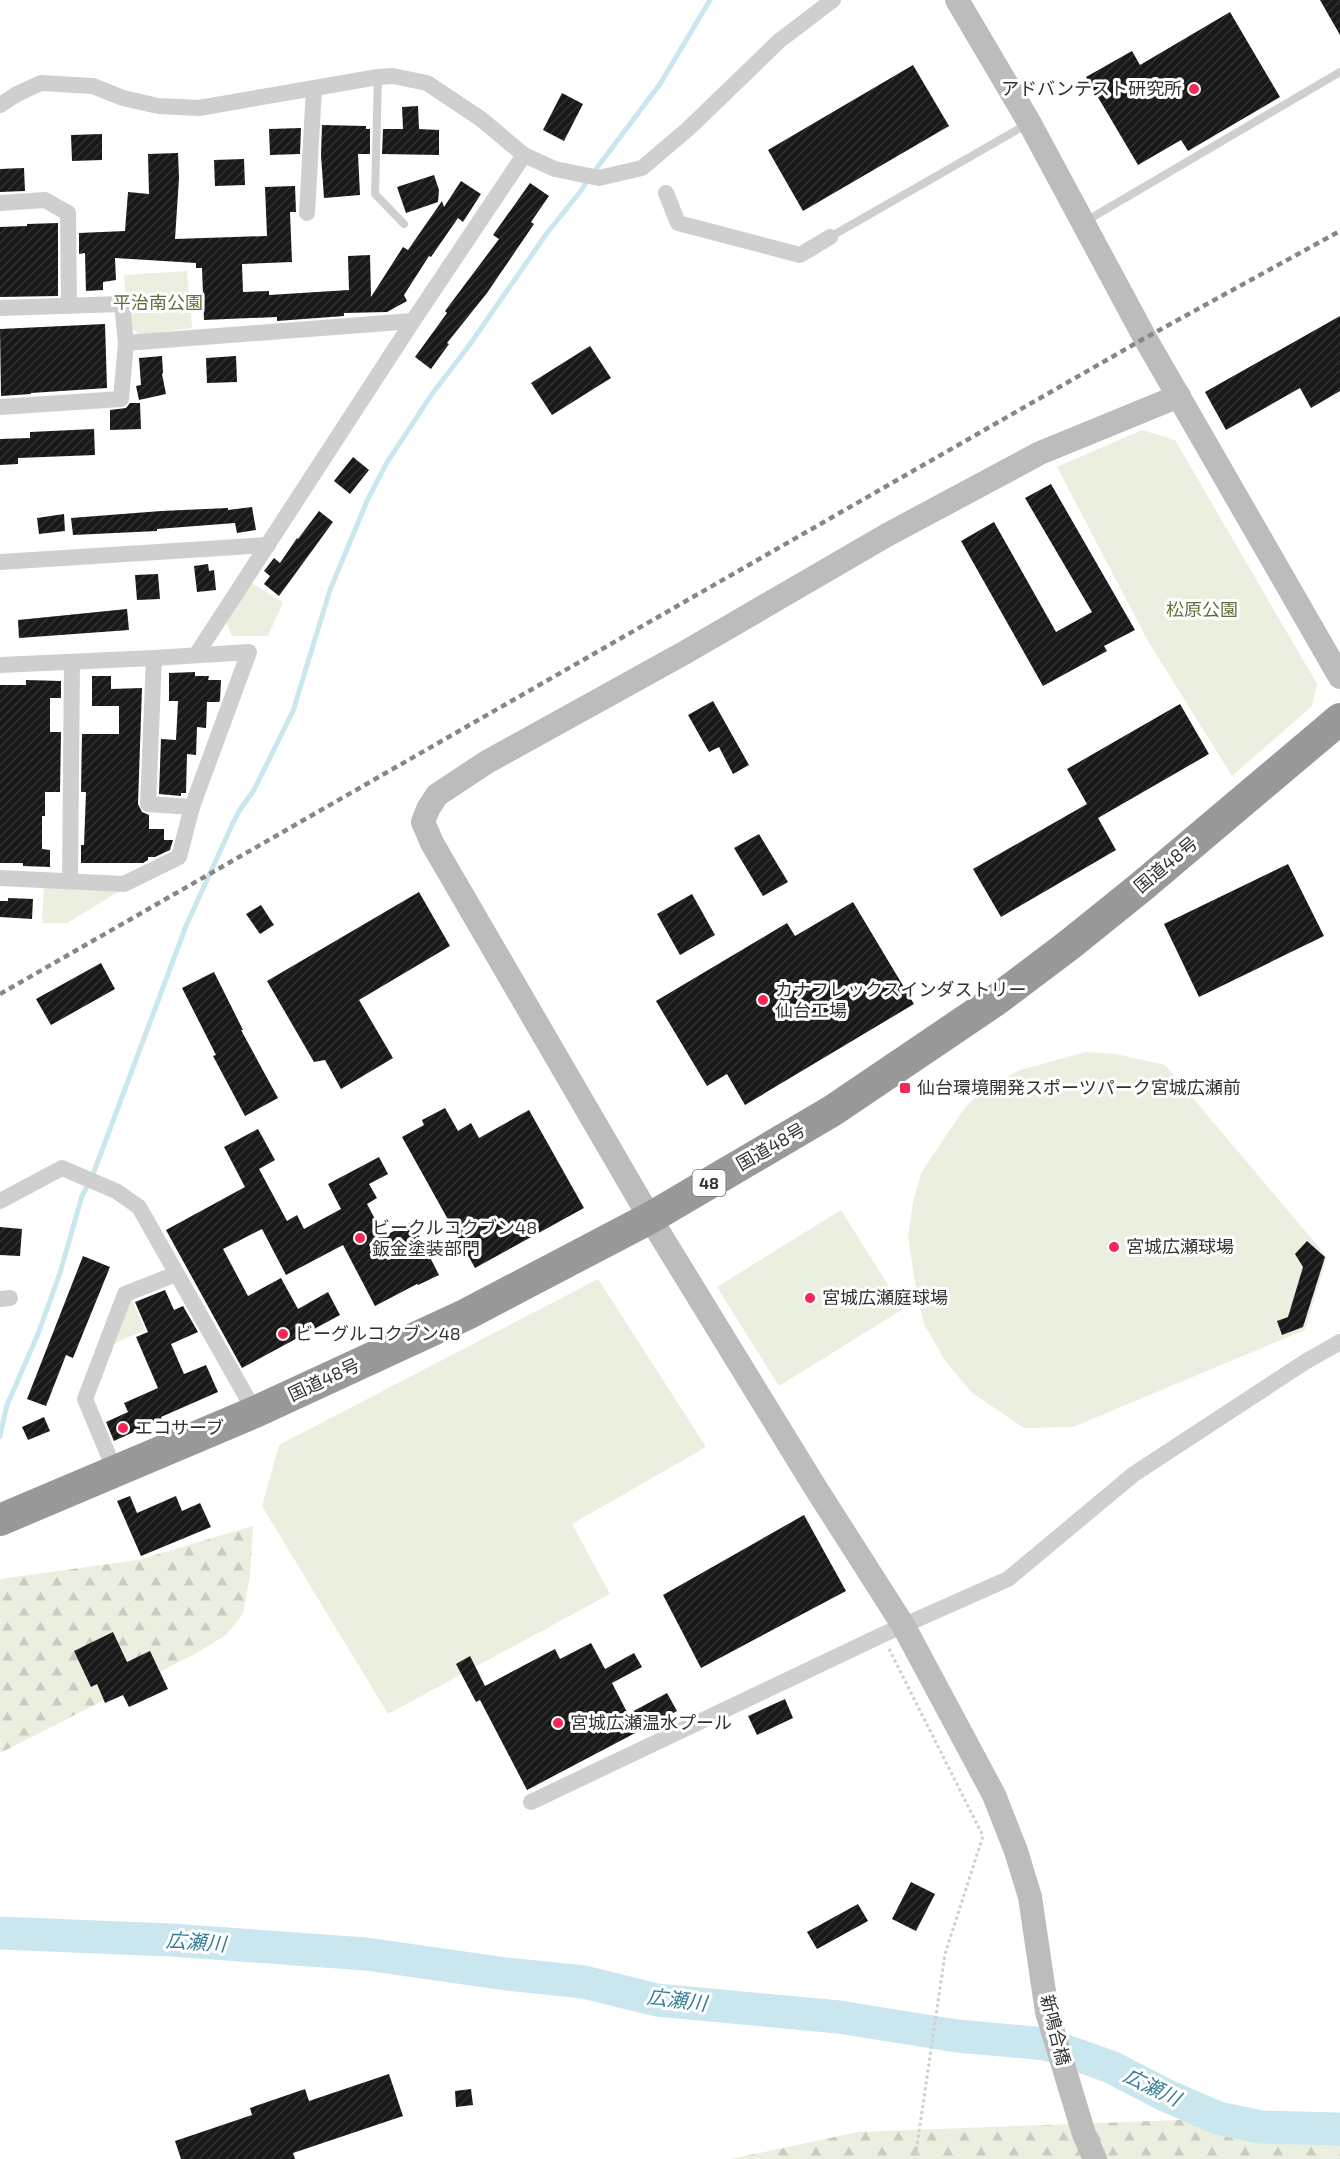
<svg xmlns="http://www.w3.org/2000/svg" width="1340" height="2159" viewBox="0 0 1340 2159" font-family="'Exo 2','Noto Sans JP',sans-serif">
<defs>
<pattern id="forest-firs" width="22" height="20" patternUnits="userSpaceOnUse" patternTransform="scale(1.5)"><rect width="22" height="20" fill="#eaefdf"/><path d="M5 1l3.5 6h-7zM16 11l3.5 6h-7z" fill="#c9cdc0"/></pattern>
<pattern id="building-hatch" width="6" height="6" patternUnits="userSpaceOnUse" patternTransform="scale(1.5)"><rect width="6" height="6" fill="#191919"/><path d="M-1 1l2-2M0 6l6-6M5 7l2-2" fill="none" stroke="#323232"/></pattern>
</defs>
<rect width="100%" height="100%" fill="#fff"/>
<g fill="#eaefdf">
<polygon points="187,271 192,328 140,335 128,326 124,275"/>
<polygon points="1142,430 1175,440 1317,684 1312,706 1232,776 1148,641 1057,467"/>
<polygon points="251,583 283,602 268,636 232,636 226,622"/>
<polygon points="44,886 118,892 67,923 42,923"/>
<polygon points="1086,1052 1116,1054 1165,1065 1327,1257 1305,1330 1073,1427 1024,1428 971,1392 944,1359 924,1324 915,1283 908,1237 913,1202 921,1173 966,1106 987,1087 1020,1070"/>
<polygon points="841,1210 903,1309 779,1386 717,1287"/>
<polygon points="598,1279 706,1447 572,1524 610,1594 388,1714 262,1506 279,1445"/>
<polygon points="131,1298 145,1330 108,1346"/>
</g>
<g fill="url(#forest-firs)">
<polygon points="253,1526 250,1575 243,1614 226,1635 193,1655 0,1753 0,1579 138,1560"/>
<polygon points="1340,2114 1340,2159 731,2159 858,2132"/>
</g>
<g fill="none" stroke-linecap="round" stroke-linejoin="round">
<polyline stroke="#cae7f0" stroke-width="5" points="0,1436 7,1405 38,1334 60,1273 82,1196 92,1177 186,926 232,825 239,811 254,790 293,711 330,590 367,501 386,464 432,394 468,347 547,233 580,192 587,181 660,84 710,0"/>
<polyline stroke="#cae7f0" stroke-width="33" points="0,1933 171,1940 366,1954 506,1974 584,1982 657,2000 839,2017 957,2036 1046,2044 1111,2067 1165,2095 1218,2118 1261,2127 1340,2129"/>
</g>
<g fill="url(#building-hatch)">
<polygon points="1320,0 1340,0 1340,35"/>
<polygon points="1230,12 1280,97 1188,151 1181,140 1138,165 1086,77 1132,51 1140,65"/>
<polygon points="913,65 949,126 803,211 768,150"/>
<polygon points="562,93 583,104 564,141 543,130"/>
<polygon points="418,106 419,129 439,130 439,155 382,154 383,129 403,129 402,107"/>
<polygon points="322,125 366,126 366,129 370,129 370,154 358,154 360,195 324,198 321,155"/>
<polygon points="301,128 300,154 270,155 269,129"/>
<polygon points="102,134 102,160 72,161 71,135"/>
<polygon points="178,153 179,178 175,239 267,236 265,187 295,186 296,212 290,212 292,262 242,264 243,292 269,291 269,295 349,290 348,256 370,255 371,297 403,247 408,250 442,201 444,207 461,181 481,194 463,222 458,218 431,257 429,256 404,295 407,301 387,312 344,313 344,316 277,321 277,317 204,320 202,268 196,268 196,263 115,258 116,280 103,282 103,290 86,291 85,253 79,254 79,233 125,231 128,192 149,194 148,154"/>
<polygon points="244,159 245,185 215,186 214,160"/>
<polygon points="24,168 25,191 0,192 0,169"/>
<polygon points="434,175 439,190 438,202 406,213 397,187"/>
<polygon points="530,183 549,196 531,222 534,224 487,293 447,343 449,344 431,369 415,357 447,313 445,311 499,239 493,235"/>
<polygon points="58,223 58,296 0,297 0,227 27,226 27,224"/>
<polygon points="1340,316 1340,391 1311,408 1300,388 1226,430 1205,392"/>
<polygon points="105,324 107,388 31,393 31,394 1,396 0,329"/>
<polygon points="590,346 611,378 552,415 531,383"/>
<polygon points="162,356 163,373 162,374 166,394 139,400 136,386 141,385 139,358"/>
<polygon points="236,356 237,382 207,383 206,358"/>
<polygon points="130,403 140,403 141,429 110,430 110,410 126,408"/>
<polygon points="94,429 95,455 18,458 18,464 0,465 0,439 30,438 30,432"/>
<polygon points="353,457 369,470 350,494 334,481"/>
<polygon points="1051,484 1135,630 1104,646 1107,651 1043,686 961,541 994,522 1056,632 1092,612 1025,498"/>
<polygon points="252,507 256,530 237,533 235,523 157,529 157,531 73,535 71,518 161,511 228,508 228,510"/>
<polygon points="319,511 333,522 279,596 264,584 270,576 264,571 274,558 280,563 297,538 298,539"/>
<polygon points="64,514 65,531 39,534 37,518"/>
<polygon points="208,564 209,571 214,570 216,590 197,592 194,566"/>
<polygon points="158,574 160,599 137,600 135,575"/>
<polygon points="127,609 129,630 19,638 18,620"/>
<polygon points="195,672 195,676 209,676 208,680 221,680 220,700 219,702 207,702 206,728 197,727 196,755 187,754 186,793 181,793 181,796 159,794 161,739 176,740 178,701 169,701 169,673"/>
<polygon points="92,676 111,676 111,689 142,688 138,804 142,812 149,815 149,829 164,829 164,840 173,840 170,850 155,857 148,857 148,860 143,863 81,863 81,845 84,845 86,792 81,792 82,734 119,734 119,706 92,706"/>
<polygon points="26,680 61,681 61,698 50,698 50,732 61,732 60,792 45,792 45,816 42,816 42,849 50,850 50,867 23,866 23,863 0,863 0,685 26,685"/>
<polygon points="713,701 749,765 733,774 719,747 709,752 688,715"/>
<polygon points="1180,704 1209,754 1098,818 1116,850 1001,917 973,869 1087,804 1067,769"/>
<polygon points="759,834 788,882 763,896 734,848"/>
<polygon points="1288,864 1324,936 1199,997 1164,924"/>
<polygon points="419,892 450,946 359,1000 393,1058 341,1089 325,1060 314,1062 267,981"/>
<polygon points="692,894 715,935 680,955 657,914"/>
<polygon points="8,898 33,899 32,919 0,917 0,901 8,901"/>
<polygon points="853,902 914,1004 745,1105 727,1074 707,1086 656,1001 787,923 795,936"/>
<polygon points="261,905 274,925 260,934 246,914"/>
<polygon points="101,963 115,989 51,1025 36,999"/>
<polygon points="214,972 243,1030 241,1030 278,1098 245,1116 213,1056 216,1055 182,988"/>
<polygon points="445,1108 458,1131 471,1123 479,1138 529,1110 584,1208 475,1268 402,1137 424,1125 422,1120"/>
<polygon points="258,1129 275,1160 259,1169 287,1221 297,1215 304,1229 341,1209 328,1184 379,1157 388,1174 369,1184 377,1198 367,1204 384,1236 412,1222 439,1275 418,1285 417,1284 375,1306 343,1245 286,1275 262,1229 223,1249 248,1296 281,1278 298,1309 328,1292 340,1315 242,1368 166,1230 245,1187 224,1147"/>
<polygon points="0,1227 22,1229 20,1256 0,1255"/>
<polygon points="1307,1241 1325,1257 1303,1327 1282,1335 1277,1321 1288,1317 1303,1267 1295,1254"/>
<polygon points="83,1256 110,1267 73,1358 66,1355 46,1406 27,1399"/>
<polygon points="165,1290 174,1310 183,1306 198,1332 171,1344 184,1374 206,1365 218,1392 161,1417 162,1419 114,1441 106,1422 128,1412 124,1403 158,1388 136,1337 148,1332 135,1302"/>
<polygon points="44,1417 50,1431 28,1440 22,1427"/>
<polygon points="130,1496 137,1513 176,1496 182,1511 200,1503 211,1527 141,1556 117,1501"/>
<polygon points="804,1515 846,1591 701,1668 663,1595"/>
<polygon points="113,1632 127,1662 150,1651 168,1689 129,1707 123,1695 105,1703 97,1684 91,1687 74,1651"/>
<polygon points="591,1643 605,1669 634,1653 642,1667 612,1683 628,1714 667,1693 677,1711 527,1790 480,1700 476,1702 456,1664 470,1656 485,1686 555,1649 560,1659"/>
<polygon points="785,1699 793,1718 757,1735 748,1716"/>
<polygon points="911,1882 935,1894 916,1931 892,1919"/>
<polygon points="858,1904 868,1921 817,1949 807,1932"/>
<polygon points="389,2074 403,2116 293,2153 295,2159 181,2159 175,2141 252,2115 250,2108 305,2089 309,2101"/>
<polygon points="471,2089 473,2105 456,2107 455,2091"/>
</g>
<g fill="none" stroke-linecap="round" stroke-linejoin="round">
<polyline stroke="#cfcfcf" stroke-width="3" stroke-dasharray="3 3" stroke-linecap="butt" points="889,1649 983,1836 945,1954 915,2159"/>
<g stroke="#cfcfcf" stroke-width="8">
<polyline points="378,77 375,194 404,224"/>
<polyline points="1086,221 1340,72"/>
<polyline points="830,237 1029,123"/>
</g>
<g stroke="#cfcfcf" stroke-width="16">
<polyline points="0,105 17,94 41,83 93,86 123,98 158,106 199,108 378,77 393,76 427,83 481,119 524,155 555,169 599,178 642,168 688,129 779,41 833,0"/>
<polyline points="666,193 678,223 800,255 830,237"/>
<polyline points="0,203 45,200 68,213 69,306"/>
<polyline points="307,213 314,88"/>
<polyline points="0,308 122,304 126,343 121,399 0,407"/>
<polyline points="126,343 413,321 524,155"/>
<polyline points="0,562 268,545"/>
<polyline points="196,655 413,321"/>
<polyline points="154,658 249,652 192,807"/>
<polyline points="0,665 154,658 148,804 192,807 179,857 124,884 0,878"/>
<polyline points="70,881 72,662"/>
<polyline points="0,1201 62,1168 116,1191 139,1207 255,1412"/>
<polyline points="0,1299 10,1298"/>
<polyline points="115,1471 85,1399 125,1294 176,1274"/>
<polyline points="531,1802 882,1635 1008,1579 1134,1474 1305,1362 1340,1342"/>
</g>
<g stroke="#bcbcbc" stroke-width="24">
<polyline points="957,0 1029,122 1145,338 1340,677"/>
<polyline points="1095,2159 1084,2134 1047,2012 1030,1897 1016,1851 994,1795 903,1625 815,1487 650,1218 432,843 423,822 428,809 437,795 487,762 684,653 887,535 1040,453 1179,396"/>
</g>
<polyline stroke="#999" stroke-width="32" points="0,1520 255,1412 465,1315 650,1218 832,1111 996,1000 1069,945 1141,887 1340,719"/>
<polyline stroke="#878787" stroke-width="4.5" stroke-dasharray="6 4.5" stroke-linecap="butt" points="0,994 1145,338 1340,231"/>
</g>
<g fill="#f52757" stroke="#fff" stroke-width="2">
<circle cx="1194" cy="89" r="6"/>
<circle cx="763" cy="1000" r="6"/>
<rect x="899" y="1082" width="12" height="12" rx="3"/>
<circle cx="360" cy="1238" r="6"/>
<circle cx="1114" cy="1247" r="6"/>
<circle cx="810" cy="1298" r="6"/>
<circle cx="283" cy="1334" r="6"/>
<circle cx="123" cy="1428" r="6"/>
<circle cx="558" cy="1723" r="6"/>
</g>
<g text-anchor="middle" stroke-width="6" stroke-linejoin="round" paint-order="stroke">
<rect fill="#fff" stroke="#707070" stroke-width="1.5" x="692.5" y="1170" width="33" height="26" rx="4.5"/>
<g font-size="16" font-weight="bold" fill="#323232">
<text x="709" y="1189">48</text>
</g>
<g font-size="18" fill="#323232" stroke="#fff" text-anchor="start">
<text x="1182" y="95" text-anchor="end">アドバンテスト研究所</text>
<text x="775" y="996">カナフレックスインダストリー<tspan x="775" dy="21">仙台工場</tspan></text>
<text x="917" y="1094">仙台環境開発スポーツパーク宮城広瀬前</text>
<text x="372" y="1234">ビークルコクブン48<tspan x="372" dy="21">鈑金塗装部門</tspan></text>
<text x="1126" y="1253">宮城広瀬球場</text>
<text x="822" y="1304">宮城広瀬庭球場</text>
<text x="295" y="1340">ビーグルコクブン48</text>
<text x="135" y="1434">エコサーブ</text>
<text x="570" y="1729">宮城広瀬温水プール</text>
</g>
<g font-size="18" fill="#5d723a" stroke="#fff">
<text x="158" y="309">平治南公園</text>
<text x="1202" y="616">松原公園</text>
</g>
<g font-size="18" fill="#323232" stroke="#fff">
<text transform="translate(1166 865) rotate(-40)" y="6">国道48号</text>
<text transform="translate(771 1147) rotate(-30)" y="6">国道48号</text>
<text transform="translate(324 1380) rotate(-25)" y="6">国道48号</text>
<text transform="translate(1055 2030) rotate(76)" y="6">新鳴合橋</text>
</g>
<g font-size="20" font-style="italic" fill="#347f96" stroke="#fff">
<text transform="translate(196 1942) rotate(4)" y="7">広瀬川</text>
<text transform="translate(677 2000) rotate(7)" y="7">広瀬川</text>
<text transform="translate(1152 2087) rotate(26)" y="7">広瀬川</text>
</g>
</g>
</svg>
